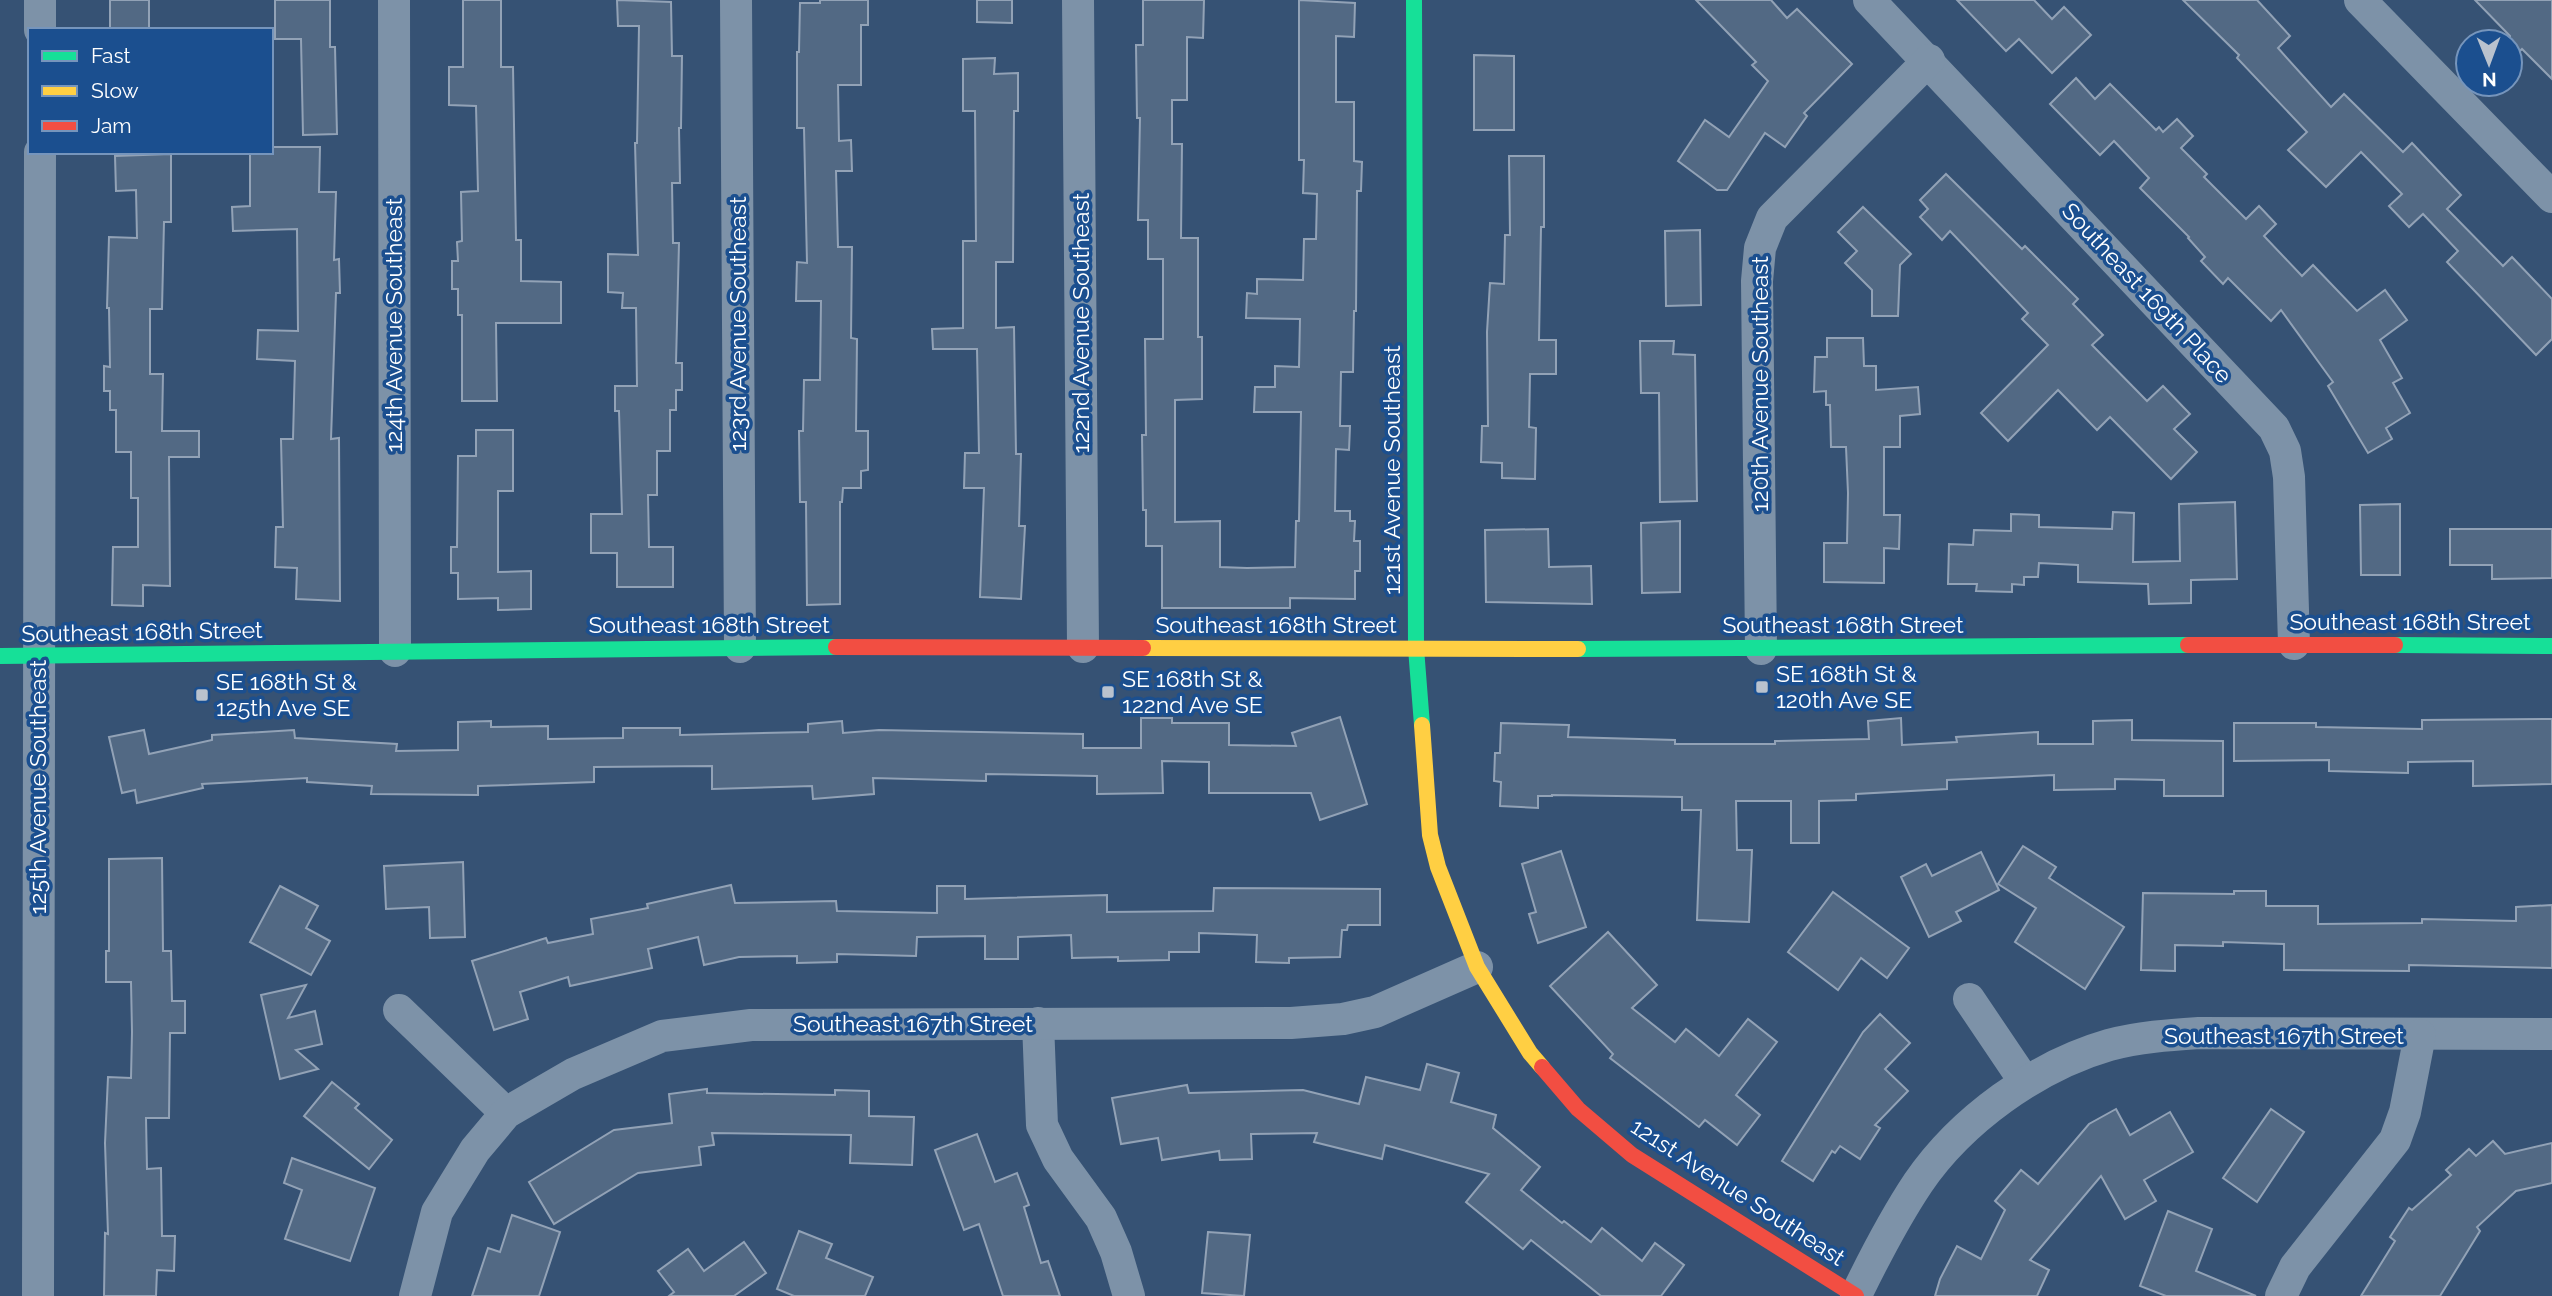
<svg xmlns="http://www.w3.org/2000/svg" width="2552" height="1296" viewBox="0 0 2552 1296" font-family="Raleway,sans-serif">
<rect width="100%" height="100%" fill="#365274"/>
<g fill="#526984" stroke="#92a2b6" stroke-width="2">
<rect x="110" y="0" width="39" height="30"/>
<polygon points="275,0 330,0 330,47 335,47 337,134 303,135 301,39 275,39"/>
<polygon points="463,0 501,0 501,67 513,67 516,240 521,240 521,281 561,282 561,323 496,323 497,401 462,401 462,315 458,315 458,289 452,289 452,261 458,261 457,242 462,241 461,192 478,191 476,106 449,105 449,67 463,67"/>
<polygon points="617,0 671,2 672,56 682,56 681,128 679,128 680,183 672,183 673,243 679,243 676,363 682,363 682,390 676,390 676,410 670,410 670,451 657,451 657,495 648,495 649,547 673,547 673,587 617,587 617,553 591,553 591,514 622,514 619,411 615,411 615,386 637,386 636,308 622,308 623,293 608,292 608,254 638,255 635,143 637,143 639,26 618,26"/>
<polygon points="820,0 868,0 868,25 861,25 861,85 838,85 839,141 851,140 852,171 836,171 838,247 852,247 851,338 857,339 856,431 868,431 868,470 861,471 861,488 843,488 842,502 840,502 840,604 807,605 806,502 800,502 799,431 803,431 804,380 820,380 821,301 796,301 797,262 807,263 804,128 797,128 797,52 799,52 800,3 820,3"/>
<polygon points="977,0 1012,0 1012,23 977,22"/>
<polygon points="1143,0 1204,0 1203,38 1187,37 1187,100 1172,100 1172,144 1182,144 1181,238 1198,238 1198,337 1202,337 1202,399 1175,400 1175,522 1220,521 1220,567 1247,568 1295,567 1296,521 1299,521 1301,412 1254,412 1255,387 1275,387 1275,366 1299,367 1300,319 1246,318 1247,293 1257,294 1257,279 1303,280 1304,239 1316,239 1317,194 1303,193 1304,160 1299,160 1299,0 1355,3 1354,37 1336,36 1336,102 1354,102 1354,161 1362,162 1361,191 1357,191 1356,311 1354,311 1353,372 1341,372 1340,426 1350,426 1349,450 1336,449 1335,511 1350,511 1350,521 1355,521 1354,541 1360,541 1360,571 1355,571 1355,599 1290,598 1290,608 1162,608 1162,546 1146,546 1146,510 1143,510 1142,435 1146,435 1145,339 1163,339 1163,259 1148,259 1148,220 1138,220 1140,118 1137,118 1136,45 1143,45"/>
<polygon points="1696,0 1771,0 1787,18 1797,9 1852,64 1804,113 1807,116 1785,147 1765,133 1727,190 1717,190 1678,161 1705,120 1729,137 1768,81 1752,65 1756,62"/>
<polygon points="1957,0 2034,0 2052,19 2064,7 2091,35 2052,73 2019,39 2006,51"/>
<polygon points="2183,0 2257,0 2290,36 2278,48 2331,107 2344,94 2403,152 2412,143 2461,195 2447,209 2503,266 2512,257 2552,299 2552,339 2536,355 2447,262 2458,251 2423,214 2409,227 2389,206 2402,194 2361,152 2326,187 2288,150 2307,132 2237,58 2239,55"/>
<polygon points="2475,0 2552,0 2552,79 2522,49 2510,61 2510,36"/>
<polygon points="1474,55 1514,56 1514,130 1474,130"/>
<polygon points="995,58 994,74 1018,73 1018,111 1014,111 1013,262 996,262 996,328 1014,327 1016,454 1021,454 1019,526 1025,526 1021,599 980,597 984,488 964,488 965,453 979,453 977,349 933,349 932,329 963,328 963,241 976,241 975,111 963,111 963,59"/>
<polygon points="2076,78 2095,99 2110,84 2156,130 2159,127 2163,132 2177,119 2193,136 2181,148 2207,174 2204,177 2246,219 2259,206 2276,224 2264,236 2302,276 2313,265 2357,311 2385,290 2407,320 2380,340 2402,378 2393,383 2410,413 2386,428 2392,439 2368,453 2328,386 2333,382 2281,310 2271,321 2228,278 2223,284 2201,261 2205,257 2188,238 2189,237 2140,188 2149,178 2114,141 2100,155 2050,104"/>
<polygon points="271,147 320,147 319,192 336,192 334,260 339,259 340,293 336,293 331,439 339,438 340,601 296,599 297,568 275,567 276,527 283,527 281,439 293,439 295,361 257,359 258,330 298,331 297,229 233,231 232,207 250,206 250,152 271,152"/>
<polygon points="171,154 171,222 164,222 162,309 150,309 150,374 163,374 162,431 199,431 199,457 169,457 170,586 143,585 143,606 112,605 113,547 138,547 138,498 131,498 131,452 116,452 116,410 110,410 110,391 104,391 104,366 110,367 109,308 107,308 109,237 137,238 136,190 116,191 115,156"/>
<polygon points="1509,156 1544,156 1544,227 1541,227 1539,340 1556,340 1556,374 1530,374 1529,427 1536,428 1535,479 1502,478 1502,463 1481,462 1482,426 1488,426 1487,332 1490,283 1504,284 1505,235 1510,235"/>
<polygon points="1946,174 2022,249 2025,246 2078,299 2073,304 2103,335 2092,345 2147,401 2163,386 2190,414 2174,429 2197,452 2171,479 2110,417 2097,430 2058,390 2008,441 1981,413 2048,345 2022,319 2028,313 1950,231 1942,240 1920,217 1928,209 1920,200"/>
<polygon points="1863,207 1911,254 1900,265 1898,316 1872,316 1872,290 1845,263 1857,251 1838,232"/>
<polygon points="1700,230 1701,305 1666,306 1665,231"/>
<polygon points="1827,338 1863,338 1864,366 1876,366 1876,390 1918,387 1920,414 1900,416 1900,447 1884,447 1884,515 1900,515 1899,549 1884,548 1884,583 1824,582 1824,543 1847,543 1848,493 1846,447 1831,447 1830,405 1826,405 1826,391 1814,392 1815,357 1827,357"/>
<polygon points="1640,341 1674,341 1673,354 1695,355 1697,501 1660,502 1659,393 1641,393"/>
<polygon points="476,430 513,430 513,491 498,491 498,572 531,571 531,609 498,610 498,598 458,599 458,573 451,573 451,547 457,547 458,456 476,456"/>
<polygon points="2235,502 2237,579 2191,580 2191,603 2149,604 2148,584 2078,582 2078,565 2039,563 2038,577 2024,577 2024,585 2012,584 2012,592 1976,591 1977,584 1948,584 1949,544 1973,545 1974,530 2011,531 2011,514 2039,515 2039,527 2112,529 2113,512 2134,513 2133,562 2180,561 2179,504"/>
<polygon points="2400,504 2400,575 2361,575 2360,505"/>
<polygon points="1680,521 1680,592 1642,593 1641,523"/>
<polygon points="1548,529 1549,567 1591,566 1592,604 1486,602 1485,530"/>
<polygon points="2450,529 2552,529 2552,578 2492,579 2492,565 2450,565"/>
<polygon points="1340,717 1367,804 1320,820 1311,793 1209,793 1209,762 1162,761 1163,793 1097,794 1097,776 986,774 986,781 873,778 874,794 813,799 812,786 712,789 712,766 594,767 594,782 478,786 478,795 371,794 372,786 307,782 307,778 202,784 203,788 137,803 135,790 122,793 109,737 144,730 149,754 212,740 212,735 294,730 295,738 397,744 396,751 458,750 458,722 491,721 491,727 548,726 548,739 623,738 623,728 680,728 680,735 808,732 808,724 842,721 843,733 879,730 1083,734 1083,748 1141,748 1141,718 1172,718 1172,723 1229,723 1229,745 1296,746 1292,733"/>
<polygon points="1901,718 1902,745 1957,742 1956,737 2038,732 2038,744 2093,744 2093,721 2132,720 2132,740 2223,741 2223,796 2164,796 2164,780 2115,779 2115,789 2054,790 2054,775 1947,780 1947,789 1856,794 1856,800 1819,801 1819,843 1791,843 1791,801 1736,801 1737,850 1752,850 1749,922 1697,920 1701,810 1682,810 1682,797 1552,795 1552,796 1538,796 1538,808 1500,806 1501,782 1494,781 1495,753 1500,753 1501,723 1569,725 1568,737 1675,740 1675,744 1775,744 1775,741 1869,739 1868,721"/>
<polygon points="2552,719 2552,784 2473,786 2473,761 2408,762 2408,773 2329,771 2329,760 2234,761 2234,723 2316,723 2316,727 2422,729 2422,720"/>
<polygon points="2023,846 2056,867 2049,878 2124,927 2085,989 2015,942 2036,908 1998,884"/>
<polygon points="1561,851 1586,927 1538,943 1529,914 1536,912 1522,864"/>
<polygon points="1981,852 1999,890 1956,912 1961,921 1929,937 1901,877 1926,864 1932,876"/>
<polygon points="162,858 163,951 171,951 172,1001 185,1001 185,1033 170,1033 169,1118 146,1118 147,1169 161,1168 162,1236 175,1236 174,1271 157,1270 156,1296 104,1296 105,1233 108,1234 105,1143 108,1077 131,1078 132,1032 131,982 106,982 106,951 109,951 109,859"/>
<polygon points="463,862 465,937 430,938 429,907 386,909 384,866"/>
<polygon points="731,885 735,903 836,901 837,911 937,913 937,886 965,886 965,899 1107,895 1107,912 1213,911 1214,888 1380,889 1380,925 1348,925 1347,930 1342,930 1340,957 1289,958 1289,963 1256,962 1257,935 1199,933 1199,952 1169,952 1169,960 1118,961 1118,957 1072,958 1071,935 1018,937 1018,959 985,959 985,936 917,937 916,956 837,954 837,962 797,963 797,956 739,957 704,965 698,937 648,949 652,968 570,986 568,977 520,992 528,1019 494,1030 472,961 546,938 548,943 593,934 591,919 648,908 647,904"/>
<polygon points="280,886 318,906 306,928 330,941 311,975 250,942"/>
<polygon points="2234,891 2266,891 2266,906 2318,906 2318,924 2422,923 2422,919 2516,921 2516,907 2552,905 2552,968 2409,965 2409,971 2284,970 2284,944 2223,942 2223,946 2175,945 2175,971 2141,970 2143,893 2234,894"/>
<polygon points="1833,892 1909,948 1887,978 1861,958 1838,990 1788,952"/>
<polygon points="1608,932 1657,985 1632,1008 1675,1042 1686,1029 1719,1056 1748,1019 1777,1042 1736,1095 1760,1115 1737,1145 1705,1120 1699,1127 1610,1058 1613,1054 1550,986"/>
<polygon points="306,985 288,1018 315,1011 322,1044 296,1050 318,1069 280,1079 261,995"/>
<polygon points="1880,1014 1910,1043 1885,1069 1908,1091 1875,1125 1880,1128 1860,1159 1840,1146 1835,1153 1832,1151 1813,1181 1782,1161 1863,1032"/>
<polygon points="1427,1064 1459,1073 1451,1102 1496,1115 1493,1128 1540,1167 1521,1190 1562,1223 1564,1221 1591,1242 1602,1228 1642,1261 1655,1243 1684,1265 1661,1296 1601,1296 1531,1240 1523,1249 1466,1202 1489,1174 1385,1145 1382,1159 1314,1142 1317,1133 1251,1134 1252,1159 1220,1160 1219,1151 1162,1160 1158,1138 1121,1144 1112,1098 1187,1085 1189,1093 1303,1090 1359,1104 1366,1077 1420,1090"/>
<polygon points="332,1082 359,1104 355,1108 392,1140 369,1169 304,1116"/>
<polygon points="707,1089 707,1093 835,1095 835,1090 869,1091 869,1116 914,1117 912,1165 850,1163 851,1135 712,1133 714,1145 699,1147 701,1165 638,1173 554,1224 529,1182 614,1130 672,1123 669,1094"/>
<polygon points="2116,1109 2130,1135 2170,1112 2193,1152 2144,1180 2156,1201 2125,1219 2101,1176 2030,1260 2049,1270 2037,1296 1935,1296 1940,1279 1957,1246 1981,1259 2005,1210 1995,1201 2021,1170 2038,1184 2089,1124"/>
<polygon points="2271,1109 2304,1132 2257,1202 2223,1178"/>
<polygon points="977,1134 995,1182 1017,1173 1029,1205 1024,1207 1041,1263 1048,1261 1060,1296 1003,1296 979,1224 964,1230 935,1150"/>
<polygon points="2493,1141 2505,1154 2552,1143 2552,1183 2516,1191 2477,1227 2480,1231 2440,1296 2361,1296 2395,1241 2390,1237 2409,1208 2412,1210 2451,1175 2446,1170 2469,1149 2476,1156"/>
<polygon points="292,1158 375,1188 350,1261 285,1239 302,1190 284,1183"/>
<polygon points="2168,1211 2212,1229 2196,1271 2256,1296 2166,1296 2140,1286"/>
<polygon points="512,1215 560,1232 539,1296 472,1296 488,1248 500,1252"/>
<polygon points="799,1231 832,1244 826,1258 873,1277 865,1296 794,1296 777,1289"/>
<polygon points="1208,1232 1250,1235 1244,1296 1202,1293"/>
<polygon points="744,1242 766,1273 734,1296 669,1296 674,1292 658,1271 688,1249 704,1271"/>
</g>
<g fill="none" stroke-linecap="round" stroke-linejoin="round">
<g stroke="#7d92a8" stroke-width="32">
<polyline points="394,0 395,651"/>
<polyline points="736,0 740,647"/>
<polyline points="1078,0 1083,647"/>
<polyline points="1869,0 2274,428 2285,451 2289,477 2294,644"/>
<polyline points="2360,0 2552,197"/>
<polyline points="40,30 40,0"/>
<polyline points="1761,649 1757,281 1760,248 1772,218 1929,60"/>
<polyline points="1969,999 2025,1082"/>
<polyline points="399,1010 506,1113"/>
<polyline points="1038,1023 1042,1125 1058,1159 1101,1218 1116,1252 1129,1296"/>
<path d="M 1856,1295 C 1875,1256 1894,1219 1918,1183 C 1961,1120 2036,1066 2109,1045 C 2139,1037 2169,1035 2199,1033 L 2552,1034"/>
<polyline points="38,1296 40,152"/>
<polyline points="415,1296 437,1212 475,1150 506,1113 573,1074 662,1036 751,1025 1291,1023 1343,1019 1375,1012 1477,967"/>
<polyline points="2281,1296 2295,1267 2395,1140 2405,1112 2420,1035"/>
</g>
<g stroke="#16e098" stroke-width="16">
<polyline points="1414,0 1416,648 1422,725"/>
<polyline points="2395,645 2552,646"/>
<polyline points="1578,649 2188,645"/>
<polyline points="0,656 836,647"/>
</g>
<g stroke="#ffcf43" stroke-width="16">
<polyline points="1143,648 1578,649"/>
<polyline points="1422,725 1430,835 1438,867 1477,967 1530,1053 1542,1067"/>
</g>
<g stroke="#f24e42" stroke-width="16">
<polyline points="2188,645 2395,645"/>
<polyline points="836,647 1143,648"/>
<polyline points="1542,1067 1578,1109 1632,1155 1856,1296"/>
</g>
</g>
<g fill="#b9c2ce" stroke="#1b4f8f" stroke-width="2.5">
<rect x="1755" y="680" width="14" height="14" rx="3.5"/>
<rect x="1101" y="685" width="14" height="14" rx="3.5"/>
<rect x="195" y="688" width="14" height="14" rx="3.5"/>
</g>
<g text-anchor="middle" stroke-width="7" stroke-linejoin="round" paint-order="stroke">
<g font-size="23" fill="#fff" stroke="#1b4f8f">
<text transform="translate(2147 293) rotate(47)" y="8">Southeast 169th Place</text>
<text transform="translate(1081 323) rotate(-90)" y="8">122nd Avenue Southeast</text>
<text transform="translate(738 324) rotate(-90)" y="8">123rd Avenue Southeast</text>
<text transform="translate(394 325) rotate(-90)" y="8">124th Avenue Southeast</text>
<text transform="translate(1760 384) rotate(-90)" y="8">120th Avenue Southeast</text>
<text transform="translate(1392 470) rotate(-90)" y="8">121st Avenue Southeast</text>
<text x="2410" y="630">Southeast 168th Street</text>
<text x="709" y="633">Southeast 168th Street</text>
<text x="1276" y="633">Southeast 168th Street</text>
<text x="1843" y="633">Southeast 168th Street</text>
<text transform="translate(142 632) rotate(-1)" y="8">Southeast 168th Street</text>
<text transform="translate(38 787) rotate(-90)" y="8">125th Avenue Southeast</text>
<text x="913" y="1032">Southeast 167th Street</text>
<text x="2284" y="1044">Southeast 167th Street</text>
<text transform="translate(1738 1192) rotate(33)" y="8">121st Avenue Southeast</text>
</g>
<g font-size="23" fill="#fff" stroke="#1b4f8f" text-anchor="start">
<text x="1776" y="682">SE 168th St &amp;<tspan x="1776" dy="26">120th Ave SE</tspan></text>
<text x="1122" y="687">SE 168th St &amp;<tspan x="1122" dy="26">122nd Ave SE</tspan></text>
<text x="216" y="690">SE 168th St &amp;<tspan x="216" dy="26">125th Ave SE</tspan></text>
</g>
</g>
<rect x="28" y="28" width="245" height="126" fill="#1b4f8f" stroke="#7695bc" stroke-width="2"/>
<rect x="42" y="51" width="35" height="10" fill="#16e098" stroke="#7695bc" stroke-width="2"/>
<text x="91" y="63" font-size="21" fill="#ffffff">Fast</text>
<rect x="42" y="86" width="35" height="10" fill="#ffcf43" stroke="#7695bc" stroke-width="2"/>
<text x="91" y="98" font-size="21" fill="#ffffff">Slow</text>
<rect x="42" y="121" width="35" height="10" fill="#f24e42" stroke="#7695bc" stroke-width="2"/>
<text x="91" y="133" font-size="21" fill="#ffffff">Jam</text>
<g transform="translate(2489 63) rotate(179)"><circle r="33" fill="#1b4f8f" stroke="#7695bc" stroke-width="2"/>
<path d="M0-5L12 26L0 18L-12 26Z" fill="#b9c2ce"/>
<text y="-10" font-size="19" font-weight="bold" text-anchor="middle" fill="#ffffff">N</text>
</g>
</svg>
